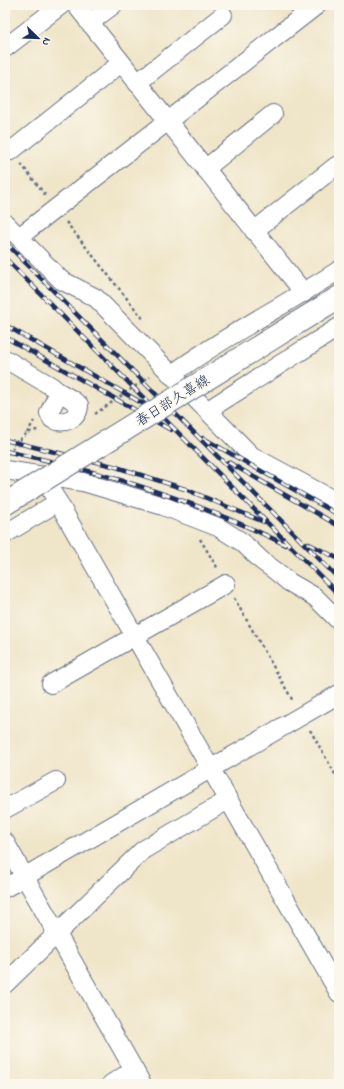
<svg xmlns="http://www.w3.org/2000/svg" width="344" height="1089" viewBox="0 0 344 1089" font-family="'Indie Flower','Klee One',sans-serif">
<rect width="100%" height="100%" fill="#fbf7ec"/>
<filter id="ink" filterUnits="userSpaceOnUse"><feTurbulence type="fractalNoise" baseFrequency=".025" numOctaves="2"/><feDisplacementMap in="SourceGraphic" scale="8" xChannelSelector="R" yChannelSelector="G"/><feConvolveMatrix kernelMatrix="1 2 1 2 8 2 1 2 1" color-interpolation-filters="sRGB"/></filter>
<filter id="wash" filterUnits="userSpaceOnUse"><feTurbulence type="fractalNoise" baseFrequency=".012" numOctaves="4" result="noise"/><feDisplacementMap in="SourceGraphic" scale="16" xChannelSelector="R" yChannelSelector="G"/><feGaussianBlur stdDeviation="0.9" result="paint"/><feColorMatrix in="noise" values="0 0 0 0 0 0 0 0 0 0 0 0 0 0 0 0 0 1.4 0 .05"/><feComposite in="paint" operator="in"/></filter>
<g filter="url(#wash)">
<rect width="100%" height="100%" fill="#efe5c8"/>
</g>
<g filter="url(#ink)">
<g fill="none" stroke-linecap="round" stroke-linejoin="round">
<defs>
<g id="minor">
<polyline points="76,5 304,293"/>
<polyline points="89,23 113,5"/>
<polyline points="5,48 61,5"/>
<polyline points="137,83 223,15"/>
<polyline points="11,151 121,63"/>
<polyline points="205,169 273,114"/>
<polyline points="5,223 61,280 96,298 252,456 339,503"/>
<polyline points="254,231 336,166 339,170"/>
<polyline points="19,237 317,5"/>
<polyline points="5,359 51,386 57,391"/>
<path d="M 171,375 C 224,336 284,306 339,270"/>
<path d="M 57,391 L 71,399 L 79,405 C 79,419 64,425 52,419 L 49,413 L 56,398 Z"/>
<polyline points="208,410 339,327"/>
<polyline points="5,470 83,482 163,506 218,527 242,542 262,561 277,572 289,582 315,597 339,621"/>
<polyline points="42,476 58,502 339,993"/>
<polyline points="5,534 58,502"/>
<polyline points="51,684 226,584"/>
<polyline points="5,809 56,781"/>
<polyline points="5,842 142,1084"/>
<polyline points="5,888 339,694"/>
<polyline points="5,984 143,850 228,800"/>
<polyline points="111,1084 134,1070"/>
</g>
<polyline id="major" points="326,305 339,297"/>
</defs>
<use href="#minor" stroke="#656f83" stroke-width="20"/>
<use href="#major" stroke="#656f83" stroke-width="24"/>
<g stroke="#656f83" stroke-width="2.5" stroke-dasharray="3 3" stroke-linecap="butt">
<polyline points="21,164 46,196"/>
<polyline points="66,222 144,320"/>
<polyline points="95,414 150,376"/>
<polyline points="27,433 34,421"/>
<path d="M 8,454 C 16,444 25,430 39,430"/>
<polyline points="200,539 218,569"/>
<polyline points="234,598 293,701"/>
<polyline points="310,730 339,781"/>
</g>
<use href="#minor" stroke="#fff" stroke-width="18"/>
<use href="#major" stroke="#fff" stroke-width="22"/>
<defs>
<g id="rail">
<polyline points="5,242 339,579"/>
<polyline points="5,258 339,595"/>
<polyline points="5,325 149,407"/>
<polyline points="5,337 171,430"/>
<polyline points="203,438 339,515"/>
<polyline points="5,440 113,466 185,489 264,522"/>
<path d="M 5,451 C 101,471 198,501 286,545"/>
<polyline points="228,462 339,526"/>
<polyline points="307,543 339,559"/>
</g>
</defs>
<use href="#rail" stroke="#1b2f5e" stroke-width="4.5"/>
<use href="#rail" stroke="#fbf7ec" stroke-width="3" stroke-dasharray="9" stroke-linecap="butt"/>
<defs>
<polyline id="major-bridge" points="5,504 326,305"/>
</defs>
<use href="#major-bridge" stroke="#656f83" stroke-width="24" stroke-linecap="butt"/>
<use href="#major-bridge" stroke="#fff" stroke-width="22"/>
</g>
</g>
<g text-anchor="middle" stroke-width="3.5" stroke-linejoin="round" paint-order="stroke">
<g font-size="14" fill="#1b2f5e" stroke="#fbf7ec">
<text transform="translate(172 400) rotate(-32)" y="5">春日部久喜線</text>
</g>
</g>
<rect width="344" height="1089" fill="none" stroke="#fbf7ec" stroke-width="20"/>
<g transform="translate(38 38) rotate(113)" stroke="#fbf7ec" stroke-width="3" paint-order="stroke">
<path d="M0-3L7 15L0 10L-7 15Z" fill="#1b2f5e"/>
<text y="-6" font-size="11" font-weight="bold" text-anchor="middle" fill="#1b2f5e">N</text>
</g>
</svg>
